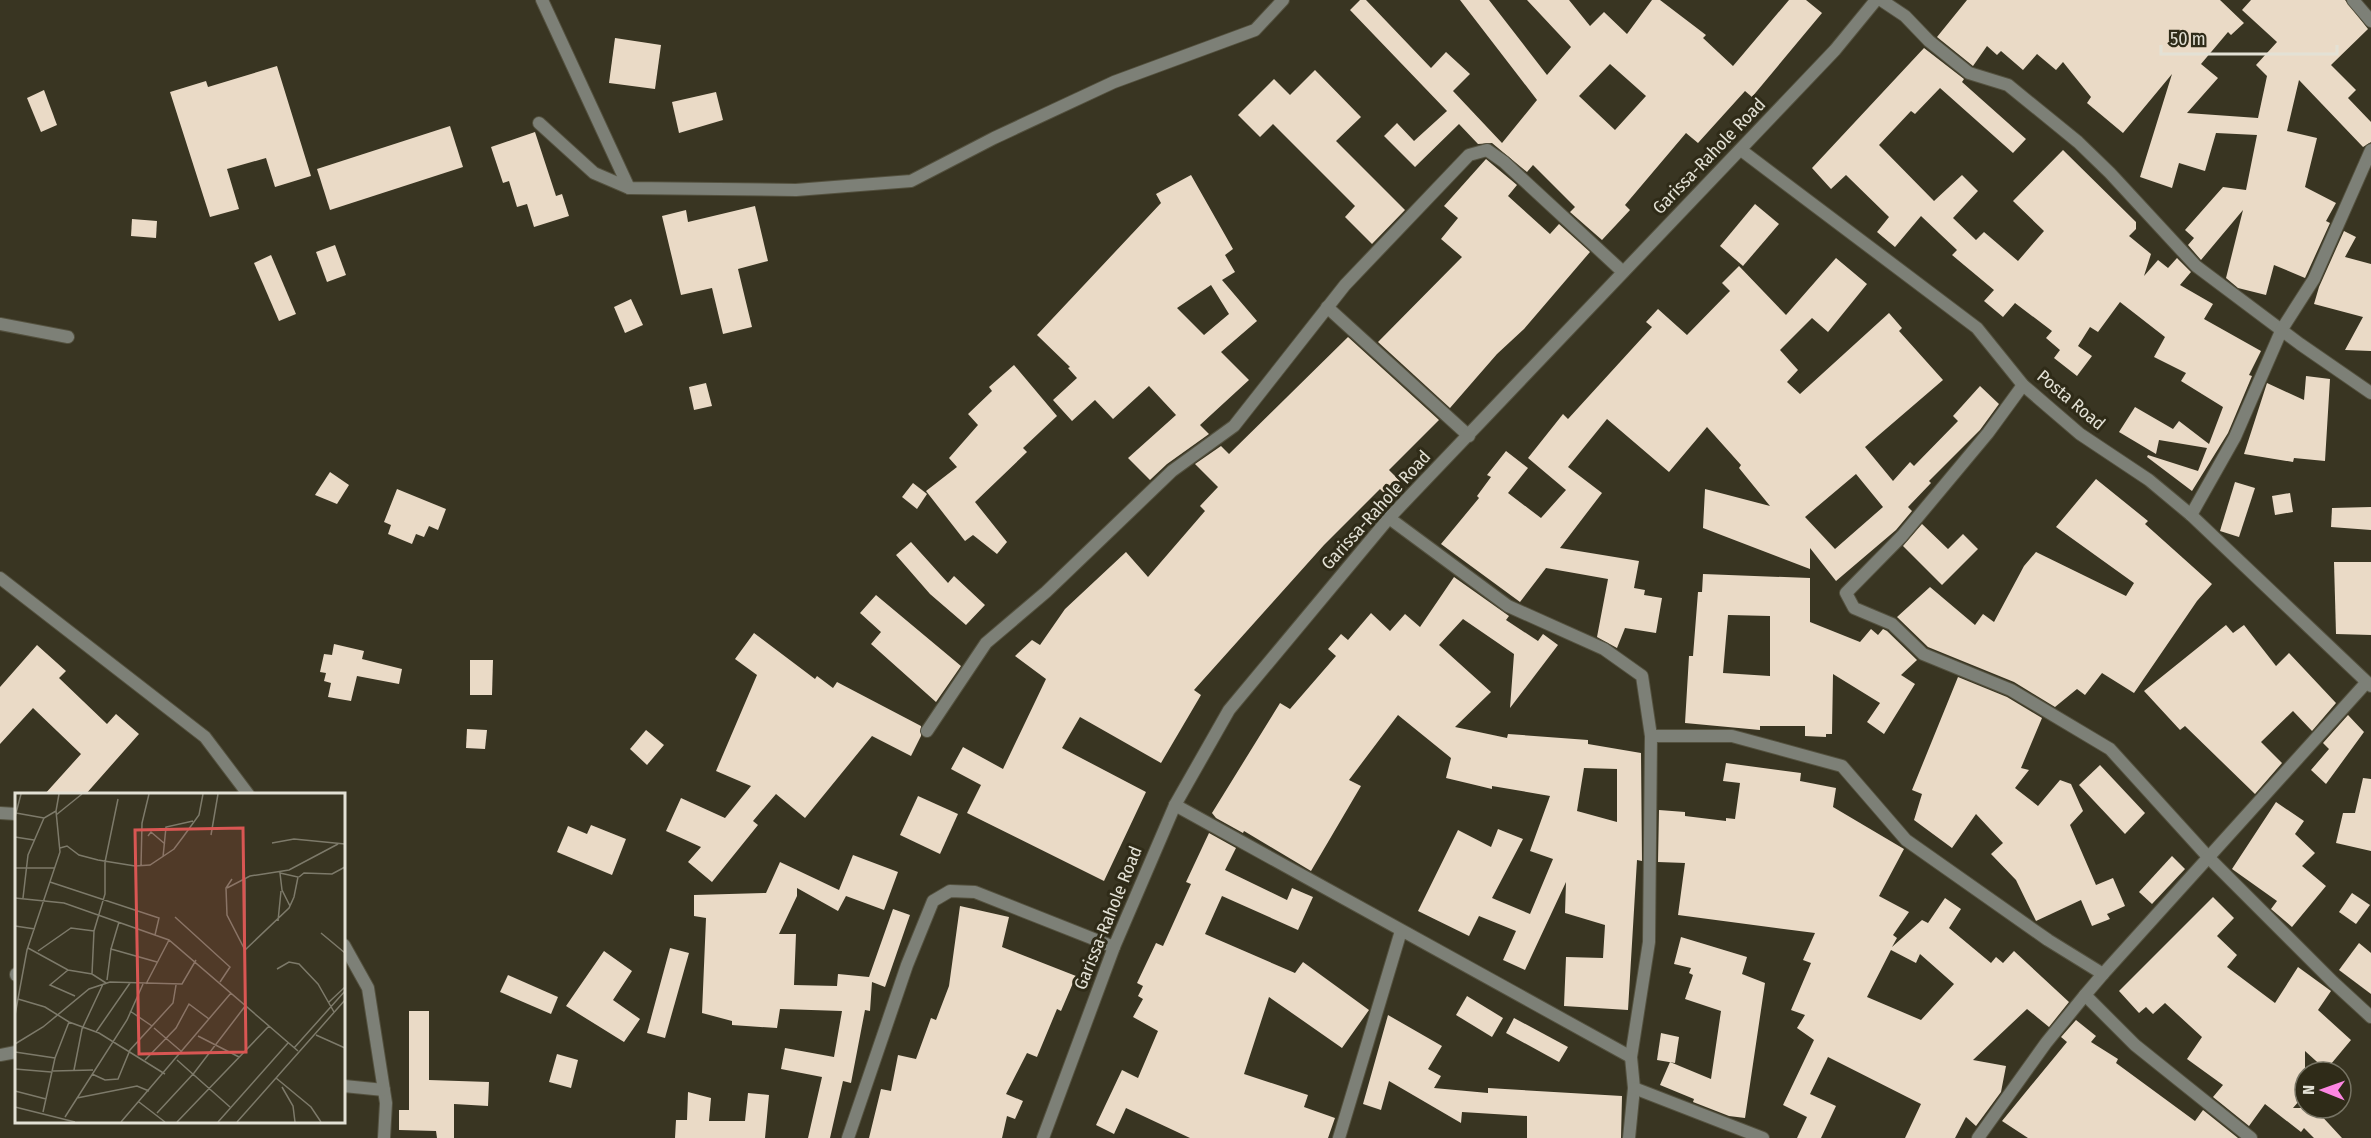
<svg xmlns="http://www.w3.org/2000/svg" width="2371" height="1138" viewBox="0 0 2371 1138" font-family="'Fira Sans Condensed',sans-serif">
<rect width="100%" height="100%" fill="#393522"/>
<g fill="#eadac6" fill-rule="evenodd">
<path d="M 1360,0 L 1366,0 L 1431,68 L 1446,52 L 1470,74 L 1453,91 L 1502,143 L 1537,100 L 1460,0 L 1489,0 L 1547,75 L 1571,47 L 1527,0 L 1569,0 L 1590,26 L 1604,12 L 1627,34 L 1652,0 L 1660,0 L 1706,35 L 1703,38 L 1733,66 L 1789,0 L 1806,0 L 1822,13 L 1752,97 L 1745,91 L 1698,143 L 1686,133 L 1625,205 L 1630,210 L 1602,240 L 1570,212 L 1575,207 L 1533,165 L 1527,172 L 1492,143 L 1478,144 L 1459,124 L 1415,167 L 1384,136 L 1397,123 L 1414,141 L 1447,111 L 1350,10 ZM 1610,64 L 1646,96 L 1615,130 L 1579,96 Z"/>
<polygon points="1967,0 2220,0 2244,23 2231,35 2228,32 2201,64 2218,78 2187,113 2258,118 2267,76 2256,65 2277,42 2242,10 2251,0 2345,0 2368,29 2331,65 2356,90 2348,98 2371,122 2371,142 2363,147 2299,80 2287,131 2317,138 2305,187 2336,203 2326,221 2330,223 2305,278 2274,265 2266,295 2238,288 2226,278 2243,210 2201,260 2188,245 2194,238 2185,230 2223,187 2246,190 2257,135 2216,133 2205,171 2179,163 2172,188 2140,177 2172,74 2123,133 2087,103 2091,97 2063,62 2056,70 2037,54 2023,70 2001,51 1997,55 1987,46 1973,66 1937,37"/>
<polygon points="615,38 661,45 655,89 609,83"/>
<polygon points="1924,48 1964,79 1962,82 2026,139 2013,153 1940,88 1915,114 1911,111 1879,145 1934,201 1962,175 1978,191 1953,218 1976,240 1984,232 2018,261 2044,231 2013,201 2063,150 2136,222 2136,229 2129,236 2151,254 2144,276 2158,260 2168,268 2177,258 2191,272 2180,285 2213,304 2204,319 2261,351 2249,375 2252,376 2228,433 2192,491 2147,457 2148,455 2198,471 2207,448 2159,440 2156,454 2119,432 2135,407 2173,429 2179,421 2209,444 2223,407 2181,381 2186,373 2154,357 2165,337 2120,302 2098,332 2090,327 2078,346 2092,356 2077,376 2054,358 2060,350 2046,338 2052,331 2015,303 2003,317 1984,301 1994,290 1952,255 1957,250 1921,216 1895,247 1877,232 1889,217 1846,175 1831,189 1812,168"/>
<polygon points="277,66 311,176 275,187 266,158 227,169 239,209 210,217 170,92 206,81 208,87"/>
<polygon points="1315,70 1361,117 1336,141 1405,210 1372,244 1345,217 1355,206 1273,124 1260,137 1238,115 1274,79 1290,95"/>
<polygon points="44,90 57,125 41,132 27,98"/>
<polygon points="716,92 723,120 679,133 672,102"/>
<polygon points="450,126 463,167 330,210 317,169"/>
<polygon points="535,132 556,196 562,194 569,216 534,227 527,204 517,207 509,181 503,183 491,147"/>
<polygon points="1486,159 1517,185 1508,196 1550,234 1559,224 1590,252 1524,329 1497,354 1450,408 1378,342 1462,257 1441,239 1458,218 1444,206"/>
<path d="M 1191,175 L 1233,249 L 1225,255 L 1235,272 L 1222,280 L 1257,321 L 1221,352 L 1249,380 L 1200,425 L 1209,434 L 1167,464 L 1150,480 L 1128,458 L 1176,415 L 1149,386 L 1113,419 L 1095,400 L 1072,421 L 1053,400 L 1077,378 L 1068,368 L 1070,367 L 1037,335 L 1161,203 L 1156,194 ZM 1211,285 L 1229,314 L 1204,335 L 1177,308 Z"/>
<polygon points="1755,204 1779,224 1743,266 1720,246"/>
<polygon points="755,206 768,261 738,269 752,327 723,334 712,288 681,295 662,216 686,210 688,222"/>
<polygon points="132,219 157,221 156,238 131,236"/>
<polygon points="2344,231 2356,237 2345,257 2371,264 2371,351 2345,350 2363,317 2314,304 2319,287"/>
<polygon points="335,245 346,275 327,282 316,252"/>
<polygon points="271,255 296,314 279,321 254,263"/>
<path d="M 1836,258 L 1867,284 L 1828,332 L 1812,318 L 1780,350 L 1798,370 L 1787,382 L 1800,394 L 1889,313 L 1902,328 L 1899,331 L 1943,380 L 1865,447 L 1893,481 L 1910,462 L 1914,466 L 1958,421 L 1953,416 L 1980,386 L 1999,404 L 1980,430 L 1929,481 L 1931,483 L 1908,507 L 1912,511 L 1896,530 L 1836,581 L 1810,548 L 1810,569 L 1703,528 L 1705,489 L 1770,506 L 1739,468 L 1741,465 L 1707,427 L 1669,472 L 1607,419 L 1568,467 L 1602,493 L 1560,548 L 1639,561 L 1634,588 L 1645,590 L 1644,595 L 1662,598 L 1656,633 L 1625,628 L 1617,648 L 1597,637 L 1608,579 L 1546,568 L 1520,602 L 1441,544 L 1479,498 L 1477,496 L 1491,477 L 1487,475 L 1506,451 L 1528,468 L 1508,493 L 1541,518 L 1566,490 L 1528,458 L 1563,414 L 1568,419 L 1652,327 L 1646,322 L 1658,309 L 1687,335 L 1730,291 L 1722,283 L 1739,266 L 1786,315 ZM 1856,474 L 1883,507 L 1835,549 L 1805,517 Z"/>
<polygon points="631,299 643,325 625,333 614,307"/>
<polygon points="1348,337 1439,420 1389,470 1400,481 1387,496 1380,489 1324,545 1194,690 1201,695 1161,763 1080,717 1062,748 1146,792 1104,881 967,813 981,785 951,769 963,747 1003,769 1046,679 1015,656 1032,640 1040,645 1065,609 1126,552 1148,577 1205,511 1200,506 1218,487 1195,464 1221,446 1229,454"/>
<polygon points="1014,365 1057,416 1023,448 1027,452 975,502 1007,542 997,554 973,535 965,541 926,491 957,467 949,458 978,425 968,414 992,391 989,387"/>
<polygon points="2306,376 2330,379 2325,461 2294,458 2293,462 2244,454 2267,383 2304,400"/>
<polygon points="706,383 712,406 694,410 689,387"/>
<polygon points="330,472 349,485 337,504 315,495"/>
<polygon points="2096,479 2148,521 2145,524 2212,584 2197,601 2134,693 2102,673 2085,695 2077,689 2055,707 2014,682 1928,647 1897,617 1930,587 1975,625 1983,614 1994,622 2024,566 2036,552 2126,596 2134,583 2056,527"/>
<polygon points="2235,482 2255,488 2239,537 2220,531"/>
<polygon points="913,483 927,494 917,509 902,497"/>
<polygon points="397,489 446,509 438,530 429,526 424,537 416,534 412,544 388,534 391,525 384,522"/>
<polygon points="2290,493 2293,512 2275,515 2272,496"/>
<polygon points="2371,507 2371,530 2331,527 2332,508"/>
<polygon points="1922,524 1948,549 1963,534 1978,549 1942,585 1903,546"/>
<polygon points="911,542 948,583 954,576 985,605 966,625 930,594 896,555"/>
<polygon points="2334,562 2371,562 2371,635 2336,634"/>
<path d="M 1703,574 L 1810,578 L 1810,622 L 1860,642 L 1871,629 L 1878,635 L 1883,629 L 1887,631 L 1917,660 L 1901,675 L 1915,684 L 1884,734 L 1867,722 L 1880,703 L 1833,674 L 1832,734 L 1826,734 L 1826,737 L 1805,736 L 1805,726 L 1760,726 L 1760,730 L 1685,723 L 1689,656 L 1693,656 L 1698,592 L 1702,592 ZM 1728,615 L 1770,616 L 1770,676 L 1723,673 Z"/>
<path d="M 1454,577 L 1509,616 L 1506,620 L 1538,641 L 1543,634 L 1558,645 L 1510,708 L 1514,654 L 1463,619 L 1439,645 L 1491,692 L 1455,727 L 1507,738 L 1508,734 L 1588,740 L 1588,744 L 1641,753 L 1642,861 L 1637,860 L 1628,1010 L 1564,1006 L 1566,957 L 1603,958 L 1605,925 L 1565,913 L 1566,882 L 1525,970 L 1503,960 L 1516,931 L 1479,916 L 1469,936 L 1418,911 L 1458,830 L 1491,847 L 1498,829 L 1523,839 L 1492,898 L 1530,914 L 1553,859 L 1530,851 L 1550,796 L 1492,786 L 1492,789 L 1446,778 L 1451,758 L 1398,715 L 1349,780 L 1361,786 L 1311,871 L 1244,831 L 1243,833 L 1216,818 L 1212,813 L 1280,703 L 1290,709 L 1336,656 L 1328,649 L 1341,634 L 1348,640 L 1371,613 L 1390,631 L 1405,614 L 1420,627 ZM 1584,768 L 1617,769 L 1617,822 L 1577,811 Z"/>
<polygon points="876,595 961,666 936,702 871,644 881,632 860,613"/>
<polygon points="2226,625 2233,633 2244,625 2276,666 2289,653 2336,703 2312,731 2293,711 2261,742 2282,763 2255,794 2185,726 2180,730 2144,691"/>
<polygon points="754,633 815,679 817,676 833,688 837,682 921,726 921,736 911,756 872,736 805,818 776,794 753,821 758,825 712,882 688,862 701,847 666,831 681,798 725,818 751,786 716,771 757,675 735,659"/>
<polygon points="334,644 364,651 362,659 402,669 399,684 357,676 351,701 328,697 331,683 324,681 326,673 320,672 324,654 332,655"/>
<polygon points="37,645 66,671 59,678 107,724 116,714 139,734 85,795 44,795 81,754 33,708 0,744 0,687"/>
<polygon points="470,660 493,660 492,695 470,695"/>
<polygon points="1958,677 2007,697 2042,718 2021,768 2029,770 2015,788 2038,806 2060,780 2071,784 2083,811 2070,825 2096,885 2113,878 2125,906 2107,914 2110,919 2092,926 2081,900 2036,921 2016,880 1991,854 2003,843 1976,814 1952,848 1914,820 1922,794 1912,790"/>
<polygon points="2348,715 2364,732 2326,784 2311,770 2329,749 2323,743"/>
<polygon points="467,729 487,730 485,749 466,748"/>
<polygon points="646,730 664,745 647,765 630,749"/>
<path d="M 1726,763 L 1801,773 L 1800,781 L 1836,788 L 1833,807 L 1904,849 L 1879,896 L 1909,912 L 1893,935 L 1897,938 L 1892,947 L 1922,920 L 1928,923 L 1945,898 L 1961,909 L 1949,928 L 1991,963 L 1996,957 L 2003,963 L 2014,951 L 2069,1002 L 2049,1027 L 2027,1009 L 1973,1060 L 2006,1066 L 2001,1092 L 1976,1126 L 1966,1117 L 1955,1138 L 1905,1138 L 1921,1104 L 1828,1057 L 1810,1094 L 1836,1106 L 1821,1138 L 1797,1138 L 1807,1117 L 1783,1105 L 1814,1040 L 1797,1028 L 1805,1015 L 1791,1010 L 1811,963 L 1803,960 L 1815,933 L 1678,915 L 1685,863 L 1658,862 L 1659,810 L 1685,812 L 1685,816 L 1726,821 L 1726,818 L 1735,819 L 1740,783 L 1723,781 ZM 1891,950 L 1916,963 L 1920,954 L 1954,984 L 1921,1020 L 1867,997 Z"/>
<polygon points="2100,765 2145,813 2125,834 2079,785"/>
<polygon points="2363,778 2371,779 2371,851 2336,843 2343,813 2355,813"/>
<polygon points="918,796 958,814 940,854 900,835"/>
<polygon points="2276,802 2304,821 2295,834 2315,853 2302,866 2326,886 2292,927 2271,909 2277,901 2232,869"/>
<polygon points="591,825 626,839 612,875 557,852 568,826 587,834"/>
<polygon points="1209,833 1236,848 1225,870 1287,900 1292,888 1313,897 1298,930 1222,896 1205,934 1295,973 1303,962 1369,1010 1342,1048 1269,997 1244,1074 1308,1095 1304,1107 1335,1118 1328,1138 1190,1138 1126,1108 1114,1134 1096,1125 1122,1070 1138,1078 1158,1031 1133,1017 1143,999 1138,996 1143,986 1137,983 1156,943 1163,946 1191,884 1186,882"/>
<polygon points="853,855 898,872 884,910 846,896 838,911 797,888 797,896 779,934 796,934 794,985 837,986 838,974 869,977 893,909 910,915 885,987 872,982 870,1011 865,1010 851,1083 843,1081 830,1138 808,1138 822,1077 781,1069 785,1048 834,1057 842,1011 780,1009 777,1028 732,1025 732,1021 702,1013 706,918 694,916 694,895 766,893 780,862 839,890"/>
<polygon points="2172,856 2185,869 2152,904 2139,892"/>
<polygon points="2352,893 2370,905 2356,924 2339,912"/>
<polygon points="2213,897 2234,918 2217,936 2237,955 2227,967 2275,1003 2298,967 2331,991 2318,1010 2351,1040 2326,1070 2305,1051 2305,1094 2293,1108 2319,1108 2317,1111 2342,1138 2314,1138 2304,1128 2301,1132 2265,1104 2249,1126 2213,1097 2223,1085 2187,1059 2202,1037 2165,1003 2153,1014 2146,1007 2139,1013 2119,991"/>
<polygon points="960,906 1009,917 1002,947 1076,976 1061,1011 1057,1009 1037,1057 1027,1053 1006,1094 1023,1101 1015,1119 1007,1116 1002,1138 869,1138 881,1089 891,1091 898,1055 916,1059 931,1018 936,1020 949,986"/>
<polygon points="1681,937 1747,957 1742,974 1765,983 1745,1118 1729,1116 1693,1102 1694,1099 1660,1085 1670,1062 1711,1079 1721,1011 1685,999 1693,975 1689,973 1691,968 1674,964"/>
<polygon points="2359,943 2371,953 2371,994 2339,970"/>
<polygon points="670,948 689,953 665,1038 647,1033"/>
<polygon points="604,951 632,971 613,1000 640,1019 624,1042 566,1006"/>
<polygon points="508,975 558,997 551,1014 500,992"/>
<polygon points="1467,996 1503,1018 1492,1037 1456,1015"/>
<polygon points="409,1011 429,1011 429,1080 489,1082 488,1106 454,1104 454,1138 437,1138 436,1131 399,1130 399,1110 409,1110"/>
<polygon points="1388,1015 1442,1046 1428,1069 1441,1076 1434,1088 1488,1093 1488,1088 1622,1096 1621,1138 1527,1138 1527,1116 1462,1112 1461,1123 1389,1081 1381,1110 1363,1104"/>
<polygon points="1514,1018 1568,1047 1559,1062 1506,1033"/>
<polygon points="2076,1020 2096,1036 2091,1042 2118,1059 2116,1063 2195,1121 2203,1110 2238,1138 2028,1138 2002,1121 2067,1042 2061,1037"/>
<polygon points="1661,1033 1679,1037 1675,1063 1657,1060"/>
<polygon points="557,1054 578,1060 571,1088 549,1082"/>
<polygon points="688,1092 711,1098 709,1121 745,1121 748,1093 769,1095 765,1138 675,1138 676,1120 687,1120"/>
</g>
<g fill="none" stroke-linecap="round" stroke-linejoin="round">
<defs>
<g id="street">
<polyline points="542,0 629,188"/>
<polyline points="1881,0 1905,16 1929,41 1969,73 2008,85 2078,142 2110,173 2196,266 2300,344 2371,393"/>
<polyline points="2353,0 2371,21"/>
<polyline points="539,123 594,173 629,188 796,190 911,181 994,138 1114,82 1255,30 1283,0"/>
<polyline points="1741,150 1977,328 2023,385 2080,434 2149,480 2191,515 2371,686"/>
<polyline points="1327,307 1469,436"/>
<polyline points="0,324 68,337"/>
<polyline points="2023,385 1988,433 1902,536 1846,593 1854,608 1892,624 1923,654 2011,690 2110,749 2210,859 2333,982 2371,1017"/>
<polyline points="2191,515 2235,437 2282,329 2314,279 2371,150"/>
<polyline points="1389,518 1508,606 1604,649 1642,676 1651,736 1649,942 1631,1057 1634,1088 1629,1138"/>
<polyline points="0,578 205,737 248,794"/>
<polyline points="927,731 986,643 1046,592 1172,471 1234,426 1345,285 1469,155 1487,150 1504,162 1623,272"/>
<polyline points="1651,736 1732,736 1842,766 1906,840 2048,940 2103,974 2085,995 2135,1045 2251,1138"/>
<polyline points="1175,805 1631,1057"/>
<polyline points="0,813 16,814"/>
<polyline points="344,945 368,988 386,1103 384,1138"/>
<polyline points="16,974 16,975"/>
<polyline points="2103,974 2366,683"/>
<polyline points="0,1055 16,1052"/>
<polyline points="344,1086 384,1090"/>
<polyline points="1634,1088 1763,1138"/>
<polyline points="848,1138 907,965 933,901 950,891 975,892 1114,947"/>
<polyline points="1043,1138 1114,947 1175,805 1229,710 1389,518 1835,50 1876,0"/>
<polyline points="1339,1138 1401,931"/>
<polyline points="1978,1138 2046,1043 2085,995"/>
</g>
</defs>
<use href="#street" stroke="#54513f" stroke-width="14"/>
<use href="#street" stroke="#7d8077" stroke-width="12"/>
</g>
<g text-anchor="middle" stroke-width="6" stroke-linejoin="round" paint-order="stroke">
<g font-size="18" fill="#e3e1d5" stroke="#2f2b18">
<text transform="translate(1709 156) rotate(-46)" y="6">Garissa-Rahole Road</text>
<text transform="translate(2071 400) rotate(40)" y="6">Posta Road</text>
<text transform="translate(1376 510) rotate(-48)" y="6">Garissa-Rahole Road</text>
<text transform="translate(1108 918) rotate(-68)" y="6">Garissa-Rahole Road</text>
</g>
</g>
<g transform="translate(15 793)">
<rect width="330" height="330" fill="#393522"/>
<path fill="none" stroke="#7d7a6a" stroke-width="1.5" d="M 1,20 L 29,25M 41,22 L 67,1M 0,24 L 6,1M 196,42 L 203,1M 133,43 L 136,39 L 150,51M 0,44 L 19,47M 257,50 L 279,46 L 330,51M 45,55 L 52,53 L 64,62 L 83,67 L 120,73 L 135,72 L 159,56 L 168,44 L 184,22 L 188,1M 148,64 L 151,34 L 178,28M 126,73 L 127,30 L 134,1M 0,75 L 39,75M 284,84 L 289,80 L 317,81 L 330,74M 217,86 L 211,95 L 212,122 L 230,157 L 274,115 L 279,104 L 283,84 L 265,80 L 267,97 L 275,113M 35,89 L 144,125 L 140,142M 212,95 L 235,83 L 274,77 L 323,51M 0,105 L 49,110 L 154,147 L 283,258M 8,105 L 13,62 L 29,25 L 41,18M 160,124 L 215,174 L 205,189M 263,128 L 266,98M 0,133 L 20,136M 306,140 L 330,160M 13,155 L 53,177 L 77,181 L 91,190M 96,156 L 104,129M 230,157 L 230,86M 23,158 L 56,135 L 79,138M 262,176 L 274,169 L 284,171 L 303,191 L 319,219M 53,177 L 35,192 L 60,203M 77,181 L 79,138 L 90,101 L 90,69 L 103,6M 92,187 L 96,156 L 142,169M 131,191 L 154,147M 3,206 L 30,214 L 54,229 L 84,240 L 150,281M 314,209 L 330,194M 115,218 L 137,233M 0,222 L 12,157 L 45,59 L 41,18 L 44,1M 139,235 L 167,259M 81,239 L 115,190M 301,242 L 330,255M 183,243 L 224,264M 0,251 L 28,234 L 74,196 L 95,189 L 167,191 L 181,167M 279,255 L 330,198M 0,259 L 40,265M 130,267 L 161,235 L 174,211 L 194,226M 162,267 L 215,314M 0,276 L 36,279M 59,277 L 67,236 L 88,191M 38,278 L 78,277M 77,281 L 90,287 L 103,286 L 115,257 L 158,210 L 161,192M 261,285 L 296,314 L 306,329M 267,294 L 278,313 L 280,329M 0,298 L 31,306M 62,305 L 122,293 L 134,298M 124,309 L 150,329M 0,314 L 60,329M 28,319 L 40,265 L 54,229M 142,320 L 179,280 L 231,212M 50,324 L 112,227 L 128,191M 106,329 L 216,200M 162,329 L 254,233M 203,329 L 273,250M 222,329 L 330,207"/>
<path fill="#d95653" fill-opacity="0.15" stroke="#d95653" stroke-width="3" d="M 228,35 L 231,259 L 124,261 L 120,37 Z"/>
<rect width="330" height="330" fill="none" stroke="#e3e1d5" stroke-width="3"/>
</g>
<g transform="translate(2323 1090) rotate(271)"><circle r="28" fill="#2f2b18" stroke="#777464" stroke-width="1.5"/>
<path d="M0-4.5L10 22L0 15L-10 22Z" fill="#fd86e2"/>
<text y="-9" font-size="16" font-weight="bold" text-anchor="middle" fill="#e3e1d5">N</text>
</g>
<path d="M2161 45v9h176v-9" fill="none" stroke="#e3e1d5" stroke-width="3"/>
<text x="2170" y="45" font-size="18" fill="#e3e1d5" stroke="#2f2b18" stroke-width="4.5" paint-order="stroke">50 m</text>
</svg>
